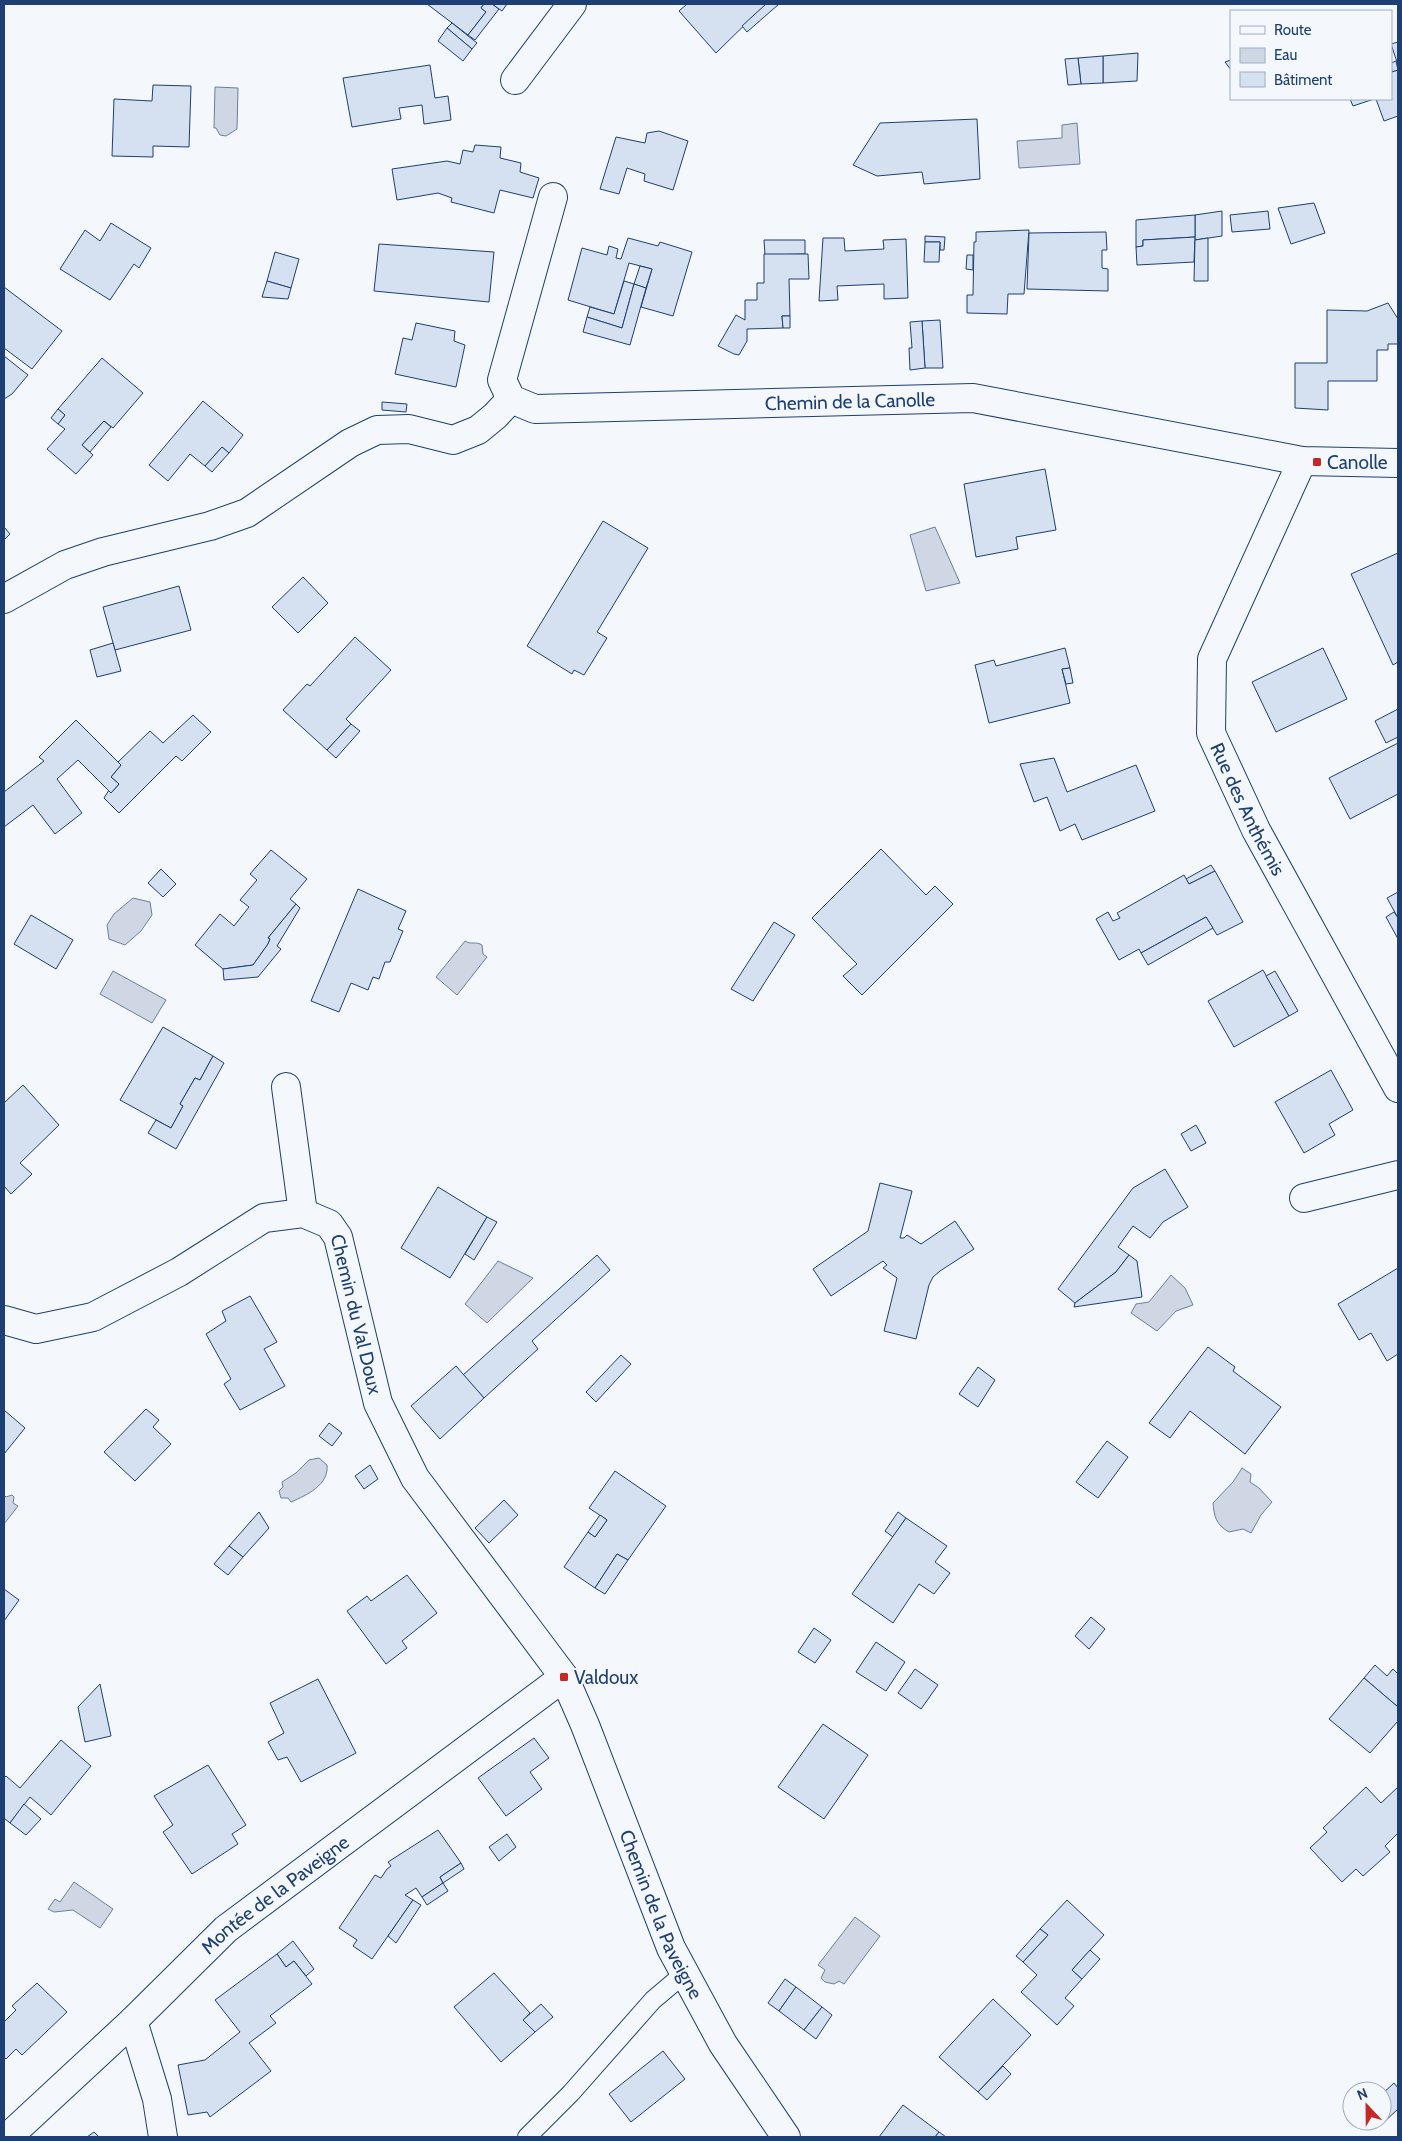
<svg xmlns="http://www.w3.org/2000/svg" width="1402" height="2141" viewBox="0 0 1402 2141" font-family="Cabin,sans-serif">
<rect width="100%" height="100%" fill="#f4f7fb"/>
<g fill="#cfd7e4" stroke="#687fa3">
<polygon points="215,87 238,88 237,129 226,136 220,135 216,128 214,128"/>
<polygon points="1077,123 1080,164 1019,168 1017,141 1062,138 1062,125"/>
<polygon points="935,527 960,583 926,591 910,535"/>
<polygon points="133,898 150,902 152,915 141,931 125,945 109,939 107,925 114,914"/>
<path d="M 465,941 C 471,945 476,941 482,945 L 483,954 L 487,957 L 457,995 L 436,977 Z"/>
<polygon points="113,971 166,1000 152,1023 100,994"/>
<polygon points="498,1261 533,1278 487,1323 465,1304"/>
<polygon points="1171,1275 1185,1288 1193,1305 1176,1311 1157,1331 1131,1313 1136,1304 1149,1302"/>
<path d="M 319,1458 L 327,1465 C 329,1485 307,1495 291,1502 L 288,1498 L 281,1498 L 279,1491 L 283,1487 L 282,1482 L 296,1473 L 309,1460 Z"/>
<path d="M 1242,1468 L 1251,1474 L 1250,1482 L 1259,1488 L 1272,1502 L 1261,1515 L 1251,1533 L 1243,1529 L 1229,1532 C 1216,1525 1214,1516 1213,1503 L 1233,1482 Z"/>
<polygon points="4,1495 6,1497 12,1495 14,1497 13,1503 18,1506 4,1524"/>
<polygon points="74,1882 113,1909 100,1928 73,1910 54,1912 48,1909 55,1899 60,1902"/>
<polygon points="855,1917 880,1936 844,1984 839,1981 834,1984 825,1982 821,1978 825,1970 818,1965"/>
</g>
<g fill="#d5e0f0" stroke="#1d3f73">
<polygon points="427,4 484,4 481,8 486,12 468,35"/>
<polygon points="484,4 492,4 499,9 475,40 468,35 486,12 481,8"/>
<polygon points="492,4 507,4 502,11"/>
<polygon points="687,4 766,4 716,53 679,11"/>
<polygon points="766,4 779,4 747,32 742,26"/>
<polygon points="452,23 477,43 472,49 447,28"/>
<polygon points="447,28 472,49 463,61 438,41"/>
<polygon points="1398,42 1398,65 1391,44"/>
<polygon points="1138,53 1137,81 1103,83 1103,56"/>
<polygon points="1103,56 1103,83 1081,84 1078,58"/>
<polygon points="1078,58 1081,84 1068,85 1065,59"/>
<polygon points="1231,60 1231,70 1225,62"/>
<polygon points="1396,61 1398,70 1392,72 1391,63"/>
<polygon points="430,65 435,98 448,96 451,120 424,124 422,105 399,108 401,119 352,127 343,78"/>
<polygon points="1391,69 1392,72 1398,70 1398,116 1384,121 1376,99 1391,99"/>
<polygon points="153,85 191,86 189,147 153,146 153,157 112,156 114,99 152,101"/>
<polygon points="1350,99 1374,99 1353,106"/>
<polygon points="977,119 980,179 924,184 922,172 877,176 853,165 880,123"/>
<polygon points="659,131 688,141 673,190 644,181 645,174 627,168 619,194 600,189 616,137 645,143 647,133"/>
<polygon points="475,145 501,147 500,158 521,163 520,172 539,178 533,198 500,190 494,213 451,202 452,198 438,193 397,200 392,169 447,161 460,164 463,150 473,152"/>
<polygon points="1314,203 1325,233 1291,244 1278,208"/>
<polygon points="1222,211 1222,236 1195,240 1195,215"/>
<polygon points="1268,211 1270,229 1232,232 1230,215"/>
<polygon points="1195,215 1195,237 1143,240 1143,246 1136,247 1136,220"/>
<polygon points="111,223 151,248 139,268 134,264 110,300 60,269 85,230 100,241"/>
<polygon points="1029,230 1024,294 1008,294 1007,314 967,313 967,295 973,295 974,242 976,242 976,232"/>
<polygon points="1106,232 1107,250 1102,250 1102,268 1108,269 1108,291 1027,289 1029,233"/>
<polygon points="925,236 945,237 944,250 940,250 940,242 925,242"/>
<polygon points="1195,237 1194,262 1137,265 1136,247 1143,246 1143,240"/>
<polygon points="628,238 658,246 660,242 692,252 673,316 641,307 652,269 629,263 614,314 568,300 582,248 607,255 609,246 618,249 616,258 621,259"/>
<polygon points="823,238 844,238 845,251 884,249 883,240 906,239 908,298 884,299 884,284 837,286 838,300 819,301"/>
<polygon points="1208,238 1208,281 1194,281 1195,240"/>
<polygon points="764,240 805,240 805,254 765,255"/>
<polygon points="925,242 940,242 939,262 924,262"/>
<polygon points="379,244 494,252 489,302 374,291"/>
<polygon points="275,252 299,259 291,288 267,281"/>
<polygon points="764,254 808,254 809,279 789,279 790,316 782,316 783,328 747,329 747,341 739,355 734,354 718,346 736,315 745,320 745,300 757,300 757,283 764,283"/>
<polygon points="967,255 973,255 973,270 966,269"/>
<polygon points="640,266 652,269 646,288 634,284"/>
<polygon points="267,281 291,288 288,299 262,297"/>
<polygon points="624,281 634,284 622,328 587,317 590,307 614,314"/>
<polygon points="634,284 646,288 630,345 583,332 587,317 622,328"/>
<polygon points="4,287 62,331 32,369 4,348"/>
<polygon points="1388,303 1398,319 1398,344 1388,344 1388,350 1377,350 1377,381 1328,381 1328,410 1295,408 1295,363 1327,363 1327,310 1367,311"/>
<polygon points="782,316 790,316 790,328 783,328"/>
<polygon points="940,320 943,368 925,368 922,321"/>
<polygon points="922,321 925,368 910,370 909,348 912,348 910,322"/>
<polygon points="416,323 455,331 454,341 465,345 456,387 395,374 403,338 412,340"/>
<polygon points="4,356 28,375 12,394 4,399"/>
<polygon points="102,358 143,393 113,428 104,421 82,445 93,455 76,474 47,449 65,429 58,424 65,415 58,409"/>
<polygon points="203,401 243,435 229,453 222,447 205,466 190,454 168,481 149,465"/>
<polygon points="382,402 407,404 406,412 382,410"/>
<polygon points="58,409 65,415 58,424 51,418"/>
<polygon points="104,421 111,427 90,452 82,445"/>
<polygon points="222,447 229,453 212,472 205,466"/>
<polygon points="1045,469 1056,530 1016,537 1018,549 976,557 964,484"/>
<polygon points="603,521 648,548 597,632 607,638 584,675 574,670 572,674 527,646"/>
<polygon points="4,527 10,534 4,540"/>
<polygon points="1398,553 1398,662 1393,665 1351,574"/>
<polygon points="303,577 328,603 298,633 272,607"/>
<polygon points="179,586 191,630 115,650 103,607"/>
<polygon points="355,637 391,670 346,719 351,724 327,750 283,710 307,684 310,686"/>
<polygon points="113,643 121,671 97,677 90,650"/>
<polygon points="1065,648 1070,668 1062,669 1070,703 989,723 975,665 994,660 996,666"/>
<polygon points="1323,648 1347,699 1276,732 1252,682"/>
<polygon points="1070,668 1073,683 1066,684 1062,669"/>
<polygon points="1398,709 1398,737 1386,743 1375,721"/>
<polygon points="193,715 211,732 182,761 176,756 119,813 104,798 109,790 111,793 119,784 111,777 121,765 118,762 150,731 163,743"/>
<polygon points="76,720 121,765 111,777 119,784 111,793 78,760 57,779 82,813 55,834 33,805 4,827 4,792 44,761 39,757"/>
<polygon points="351,724 360,731 336,758 327,750"/>
<polygon points="1398,743 1398,794 1350,819 1329,778"/>
<polygon points="1054,758 1067,792 1136,765 1155,811 1082,840 1075,824 1060,831 1047,797 1034,802 1020,764"/>
<polygon points="881,849 926,895 935,886 953,904 862,995 843,976 857,964 812,918"/>
<polygon points="271,850 307,879 290,899 296,904 268,938 270,939 268,944 253,965 223,969 195,945 220,914 234,926 249,907 240,900 257,880 250,874"/>
<polygon points="1211,865 1215,871 1189,884 1186,879"/>
<polygon points="161,869 176,884 163,897 148,883"/>
<polygon points="1215,871 1243,922 1217,935 1206,917 1141,953 1139,949 1119,960 1096,919 1108,912 1113,921 1120,918 1117,913 1184,875 1189,884"/>
<polygon points="358,889 406,911 398,929 403,931 390,962 385,962 379,979 373,977 368,990 351,983 339,1012 311,1001"/>
<polygon points="1398,892 1398,918 1387,898"/>
<polygon points="296,904 300,908 277,946 281,949 258,977 224,980 223,969 253,965 268,944 270,939 268,938"/>
<polygon points="1394,912 1398,918 1398,939 1386,917"/>
<polygon points="31,915 73,940 56,969 14,944"/>
<polygon points="1206,917 1213,928 1148,965 1141,953"/>
<polygon points="774,922 795,935 753,1001 731,989"/>
<polygon points="1263,970 1289,1016 1234,1047 1208,1001"/>
<polygon points="1275,971 1298,1011 1289,1016 1266,976"/>
<polygon points="163,1027 213,1056 200,1080 195,1078 180,1104 183,1106 171,1128 120,1100"/>
<polygon points="213,1056 224,1063 176,1149 148,1133 156,1120 171,1128 183,1106 180,1104 195,1078 200,1080"/>
<polygon points="1331,1070 1353,1110 1329,1124 1335,1135 1304,1153 1275,1102"/>
<polygon points="23,1085 59,1125 20,1163 32,1174 11,1194 4,1186 4,1103"/>
<polygon points="1196,1125 1206,1143 1191,1151 1181,1134"/>
<polygon points="1165,1169 1188,1207 1163,1222 1150,1238 1133,1226 1118,1247 1129,1255 1116,1272 1075,1303 1058,1289 1133,1188"/>
<polygon points="880,1183 912,1191 900,1238 904,1238 907,1235 921,1244 955,1221 974,1249 940,1271 933,1277 929,1285 916,1339 884,1331 897,1278 883,1268 887,1265 883,1261 831,1296 813,1269 868,1231"/>
<polygon points="438,1187 487,1217 450,1278 401,1248"/>
<polygon points="487,1217 497,1222 474,1260 465,1254"/>
<polygon points="597,1255 610,1270 532,1341 538,1349 484,1398 463,1375"/>
<polygon points="1129,1255 1137,1261 1142,1297 1074,1307 1075,1303 1116,1272"/>
<polygon points="1398,1268 1398,1354 1387,1361 1371,1333 1359,1340 1338,1304"/>
<polygon points="250,1296 277,1342 264,1349 285,1386 240,1410 224,1384 231,1379 206,1334 226,1321 222,1311"/>
<polygon points="1208,1347 1235,1367 1233,1371 1281,1407 1245,1454 1190,1411 1170,1438 1149,1423"/>
<polygon points="621,1355 631,1364 596,1402 586,1392"/>
<polygon points="456,1366 484,1398 440,1439 411,1406"/>
<polygon points="978,1367 995,1380 978,1407 959,1394"/>
<polygon points="146,1409 159,1420 153,1427 171,1444 135,1481 104,1452"/>
<polygon points="4,1410 25,1428 4,1454"/>
<polygon points="329,1423 342,1433 332,1446 319,1436"/>
<polygon points="1107,1441 1128,1457 1098,1498 1076,1482"/>
<polygon points="370,1465 378,1479 364,1489 355,1476"/>
<polygon points="615,1471 666,1506 628,1560 617,1554 595,1588 564,1567 588,1532 595,1537 607,1520 589,1508"/>
<polygon points="504,1500 518,1515 489,1543 475,1528"/>
<polygon points="259,1512 269,1528 243,1557 229,1546"/>
<polygon points="898,1512 906,1518 893,1537 885,1531"/>
<polygon points="600,1515 607,1520 595,1537 588,1532"/>
<polygon points="906,1518 947,1546 935,1562 950,1573 934,1594 919,1584 893,1623 852,1594"/>
<polygon points="229,1546 243,1557 228,1575 214,1564"/>
<polygon points="617,1554 628,1560 605,1594 595,1588"/>
<polygon points="407,1575 437,1613 402,1641 407,1648 386,1664 347,1611 367,1596 371,1601"/>
<polygon points="4,1589 19,1600 4,1621"/>
<polygon points="1091,1617 1105,1629 1089,1649 1075,1636"/>
<polygon points="814,1628 831,1640 815,1663 798,1652"/>
<polygon points="876,1642 905,1662 886,1691 856,1672"/>
<polygon points="1375,1665 1387,1676 1393,1669 1398,1674 1398,1707 1364,1678"/>
<polygon points="915,1669 938,1685 921,1709 898,1693"/>
<polygon points="1364,1678 1398,1707 1398,1721 1370,1753 1329,1719"/>
<polygon points="318,1679 356,1753 301,1782 287,1757 278,1760 268,1742 284,1733 270,1703"/>
<polygon points="100,1684 111,1736 85,1742 78,1707"/>
<polygon points="823,1724 868,1755 824,1819 778,1787"/>
<polygon points="534,1738 549,1758 530,1772 542,1789 506,1816 478,1778"/>
<polygon points="61,1740 91,1766 51,1815 30,1797 10,1823 4,1818 4,1778 6,1776 20,1788"/>
<polygon points="208,1765 246,1825 232,1834 238,1844 192,1874 163,1832 173,1825 154,1796"/>
<polygon points="1366,1787 1381,1803 1398,1787 1398,1833 1385,1846 1390,1852 1363,1876 1356,1869 1342,1882 1310,1848 1327,1832 1323,1828"/>
<polygon points="24,1804 41,1819 26,1835 10,1823"/>
<polygon points="438,1830 461,1863 440,1877 443,1883 422,1897 416,1888 405,1895 413,1900 372,1959 353,1946 357,1940 339,1928 375,1875 381,1878 387,1869 391,1866 388,1862"/>
<polygon points="507,1834 516,1847 499,1861 489,1847"/>
<polygon points="461,1863 464,1869 443,1883 440,1877"/>
<polygon points="443,1883 448,1891 427,1905 422,1897"/>
<polygon points="413,1900 421,1905 396,1943 388,1936"/>
<polygon points="1067,1900 1104,1935 1072,1970 1082,1979 1065,1998 1074,2006 1057,2025 1021,1992 1037,1975 1023,1962 1048,1935 1040,1929"/>
<polygon points="1040,1929 1048,1935 1023,1962 1016,1956"/>
<polygon points="293,1941 314,1969 306,1976 294,1961 286,1967 277,1954"/>
<polygon points="1090,1950 1100,1959 1082,1979 1072,1970"/>
<polygon points="277,1954 286,1967 294,1961 312,1984 270,2016 276,2023 249,2043 271,2071 210,2117 207,2112 188,2115 178,2065 205,2060 240,2032 215,2000"/>
<polygon points="494,1973 530,2013 523,2020 535,2032 501,2062 454,2007"/>
<polygon points="785,1979 796,1987 779,2011 768,2003"/>
<polygon points="37,1983 67,2012 22,2055 16,2049 6,2059 4,2057 4,2022 16,2010 12,2006"/>
<polygon points="796,1987 822,2007 804,2030 779,2011"/>
<polygon points="993,1999 1031,2035 978,2092 939,2057"/>
<polygon points="541,2004 553,2017 535,2032 523,2020"/>
<polygon points="822,2007 832,2015 816,2039 804,2030"/>
<polygon points="663,2051 685,2079 631,2122 609,2094"/>
<polygon points="1003,2066 1011,2074 987,2100 978,2092"/>
<polygon points="1394,2083 1398,2088 1398,2109 1382,2124 1380,2121 1382,2121 1382,2094"/>
<polygon points="903,2105 939,2132 935,2137 879,2137"/>
<polygon points="94,2132 99,2137 87,2137"/>
<polygon points="939,2132 946,2137 935,2137"/>
</g>
<g fill="none" stroke-linecap="round" stroke-linejoin="round">
<defs>
<polyline id="service" points="527,2137 571,2093 653,2000 685,1973"/>
<g id="minor">
<polyline points="515,80 572,4"/>
<path id="s1" d="M 553,197 L 502,380 L 511,399 L 535,409 L 973,398 L 1302,461 L 1398,463"/>
<path id="s2" d="M 1302,461 L 1212,659 L 1211,733 L 1256,830 L 1398,1088"/>
<polyline points="4,599 65,565 103,552 210,526 247,513 350,443 377,430 409,429 453,440 478,430 495,416 511,399"/>
<polyline points="286,1087 303,1213"/>
<polyline points="1304,1198 1398,1175"/>
<path id="s3" d="M 4,1320 L 36,1329 L 93,1317 L 179,1272 L 264,1218 L 303,1213 L 329,1224 L 338,1237 L 378,1403 L 415,1478 L 564,1677 L 585,1725 L 671,1948 L 723,2044 L 786,2137"/>
<polyline points="133,2021 157,2099 163,2137"/>
<path id="s4" d="M 8,2137 L 133,2021 L 226,1929 L 564,1677"/>
</g>
</defs>
<use href="#service" stroke="#1d3f73" stroke-width="20"/>
<use href="#minor" stroke="#1d3f73" stroke-width="30"/>
<use href="#service" stroke="#f4f7fb" stroke-width="18"/>
<use href="#minor" stroke="#f4f7fb" stroke-width="28"/>
</g>
<g fill="#c62828" stroke="#f4f7fb" stroke-width="2">
<rect x="1312" y="457" width="10" height="10" rx="2.5"/>
<rect x="559" y="1672" width="10" height="10" rx="2.5"/>
</g>
<g text-anchor="middle" stroke-width="4" stroke-linejoin="round" paint-order="stroke">
<g font-size="19" fill="#1d3f73" stroke="#f4f7fb">
<text dy="7" stroke="none"><textPath href="#s1" startOffset="552">Chemin de la Canolle</textPath></text>
<text dy="7" stroke="none"><textPath href="#s2" startOffset="376">Rue des Anthémis</textPath></text>
<text dy="7" stroke="none"><textPath href="#s3" startOffset="452">Chemin du Val Doux</textPath></text>
<text dy="7" stroke="none"><textPath href="#s4" startOffset="361">Montée de la Paveigne</textPath></text>
<text dy="7" stroke="none"><textPath href="#s3" startOffset="1132">Chemin de la Paveigne</textPath></text>
</g>
<g font-size="19" fill="#1d3f73" stroke="#f4f7fb" text-anchor="start">
<text x="1327" y="469">Canolle</text>
<text x="574" y="1684">Valdoux</text>
</g>
</g>
<rect width="1402" height="2141" fill="none" stroke="#1d3f73" stroke-width="10"/>
<rect x="1230" y="10" width="162" height="90" fill="#f4f7fb" stroke="#9eadc5"/>
<rect x="1240" y="26" width="25" height="8" fill="#f4f7fb" stroke="#9eadc5"/>
<text x="1274" y="35" font-size="15" fill="#1d3f73">Route</text>
<rect x="1240" y="48" width="25" height="15" fill="#cfd7e4" stroke="#9eadc5"/>
<text x="1274" y="60" font-size="15" fill="#1d3f73">Eau</text>
<rect x="1240" y="72" width="25" height="15" fill="#d5e0f0" stroke="#9eadc5"/>
<text x="1274" y="85" font-size="15" fill="#1d3f73">Bâtiment</text>
<g transform="translate(1367 2106) rotate(338)"><circle r="24" fill="#f4f7fb" stroke="#9eadc5"/>
<path d="M0-4L9 19L0 12L-9 19Z" fill="#c62828"/>
<text y="-8" font-size="14" font-weight="bold" text-anchor="middle" fill="#1d3f73">N</text>
</g>
</svg>
